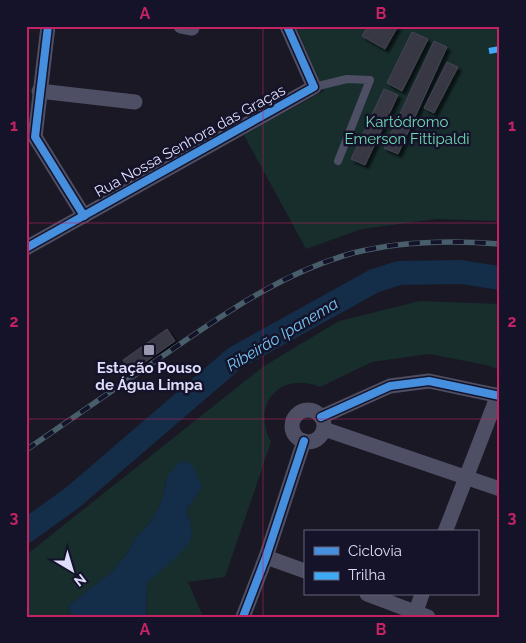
<svg xmlns="http://www.w3.org/2000/svg" width="526" height="643" viewBox="0 0 526 643" font-family="Raleway,sans-serif">
<defs>
<filter id="shadow"><feDropShadow dx="3.5" dy="3.5" stdDeviation="1" flood-color="#0009"/></filter>
</defs>
<rect width="100%" height="100%" fill="#191824"/>
<g fill="#172e2d">
<polygon points="296,26 500,26 500,221 437,219 362,229 306,249 244,135 324,91"/>
<path d="M 420,301 L 500,304 L 500,370 L 486,365 L 429,354 L 372,362 L 320,387 C 280,371 251,404 271,442 L 225,577 L 188,582 L 203,617 L 146,617 L 147,583 L 160,570 L 190,521 L 186,511 L 202,487 L 168,475 L 162,500 L 152,520 L 135,539 L 128,552 L 113,571 L 68,606 L 72,617 L 26,617 L 26,555 L 264,366 L 339,321 Z"/>
</g>
<path fill="#142d48" d="M 181,461 L 192,464 L 202,487 L 186,511 C 189,518 193,530 191,538 C 189,549 157,573 147,583 L 146,617 L 72,617 L 68,606 L 113,571 L 128,552 L 135,539 L 152,520 L 162,500 L 168,475 Z"/>
<g fill="none" stroke-linecap="round" stroke-linejoin="round">
<polyline stroke="#142d48" stroke-width="24" points="26,531 72,498 235,358 374,281 399,273 461,272 500,278"/>
</g>
<g fill="#383745" stroke="#454456" filter="url(#shadow)">
<polygon points="368,26 398,26 385,49 362,36"/>
<polygon points="412,32 428,39 402,91 387,83"/>
<polygon points="434,41 447,47 398,154 384,148"/>
<polygon points="447,62 458,67 434,113 424,108"/>
<polygon points="384,89 398,95 365,165 351,159"/>
<polygon points="167,329 175,341 131,372 123,360"/>
</g>
<g fill="none" stroke-linecap="round" stroke-linejoin="round">
<polyline stroke="#4e4f64" stroke-width="8" points="314,87 347,79 370,80 338,161"/>
<g stroke="#4e4f64" stroke-width="15">
<polyline points="48,26 35,137 84,216"/>
<polyline points="181,26 192,28"/>
<polyline points="39,91 135,102"/>
<polyline points="26,248 314,87 287,26"/>
<circle cx="308" cy="426" r="16"/>
<polyline points="321,417 390,386 429,381 500,396"/>
<polyline points="324,429 500,489"/>
<polyline points="445,532 498,395"/>
<polyline points="266,557 305,571"/>
<polyline points="367,594 428,617"/>
<polyline points="243,617 266,557 304,441"/>
<polyline points="414,617 422,594"/>
</g>
<defs>
<path id="rail" d="M 26,450 C 73,418 120,385 167,353 C 225,313 284,272 353,253 C 401,241 450,240 500,244"/>
</defs>
<use href="#rail" stroke="#485e6a" stroke-width="5.5"/>
<use href="#rail" stroke="#151329" stroke-width="4" stroke-dasharray="11" stroke-linecap="butt"/>
<polyline stroke="#3fa9f5" stroke-width="6" stroke-dasharray="12 6" stroke-linecap="butt" points="489,51 500,49"/>
<defs>
<g id="cycleway">
<polyline points="48,26 35,137 84,216"/>
<polyline points="26,248 314,87 287,26"/>
<polyline points="321,417 390,386 429,381 500,396"/>
<polyline points="243,617 266,557 304,441"/>
</g>
</defs>
<use href="#cycleway" stroke="#151329" stroke-width="11"/>
<use href="#cycleway" stroke="#468fdf" stroke-width="8"/>
</g>
<path fill="none" stroke="#c32263" stroke-width="1" stroke-opacity="0.55" d="M 263,26 L 263,617M 26,223 L 500,223M 26,419 L 500,419"/>
<rect fill="#9999b0" stroke="#151329" stroke-width="2" x="143" y="344" width="12" height="12" rx="2.5"/>
<g text-anchor="middle" stroke-width="5" stroke-linejoin="round" paint-order="stroke">
<g font-size="15" fill="#6fd7b2" stroke="#151329">
<text x="407" y="127">Kartódromo<tspan x="407" dy="17">Emerson Fittipaldi</tspan></text>
</g>
<g font-size="15" fill="#dedefc" stroke="#151329">
<text transform="translate(190 141) rotate(-29)" y="5">Rua Nossa Senhora das Graças</text>
</g>
<g font-size="15" font-weight="bold" fill="#dedefc" stroke="#151329">
<text x="149" y="373">Estação Pouso<tspan x="149" dy="17">de Água Limpa</tspan></text>
</g>
<g font-size="16" font-style="italic" fill="#75c6f3" stroke="#151329">
<text transform="translate(282 334) rotate(-31)" y="6">Ribeirão Ipanema</text>
</g>
</g>
<rect width="526" height="643" fill="none" stroke="#151329" stroke-width="55"/>
<rect x="304" y="530" width="175" height="65" fill="#151329" stroke="#65647d"/>
<rect x="314" y="547" width="25" height="8" fill="#468fdf" stroke="#65647d"/>
<text x="348" y="556" font-size="15" fill="#dedefc">Ciclovia</text>
<rect x="314" y="572" width="25" height="8" fill="#3fa9f5" stroke="#65647d"/>
<text x="348" y="580" font-size="15" fill="#dedefc">Trilha</text>
<g transform="translate(72 570) rotate(142)" stroke="#151329" stroke-width="4" paint-order="stroke">
<path d="M0-4L9 19L0 12L-9 19Z" fill="#dedefc"/>
<text y="-8" font-size="14" font-weight="bold" text-anchor="middle" fill="#dedefc">N</text>
</g>
<rect x="28" y="28" width="470" height="588" fill="none" stroke="#c32263" stroke-width="2"/>
<g font-size="16" text-anchor="middle" font-weight="bold" fill="#c32263">
<text x="145" y="19">A</text>
<text x="381" y="19">B</text>
<text x="14" y="131">1</text>
<text x="512" y="131">1</text>
<text x="14" y="327">2</text>
<text x="512" y="327">2</text>
<text x="14" y="523">3</text>
<text x="512" y="523">3</text>
<text x="145" y="635">A</text>
<text x="381" y="635">B</text>
</g>
</svg>
